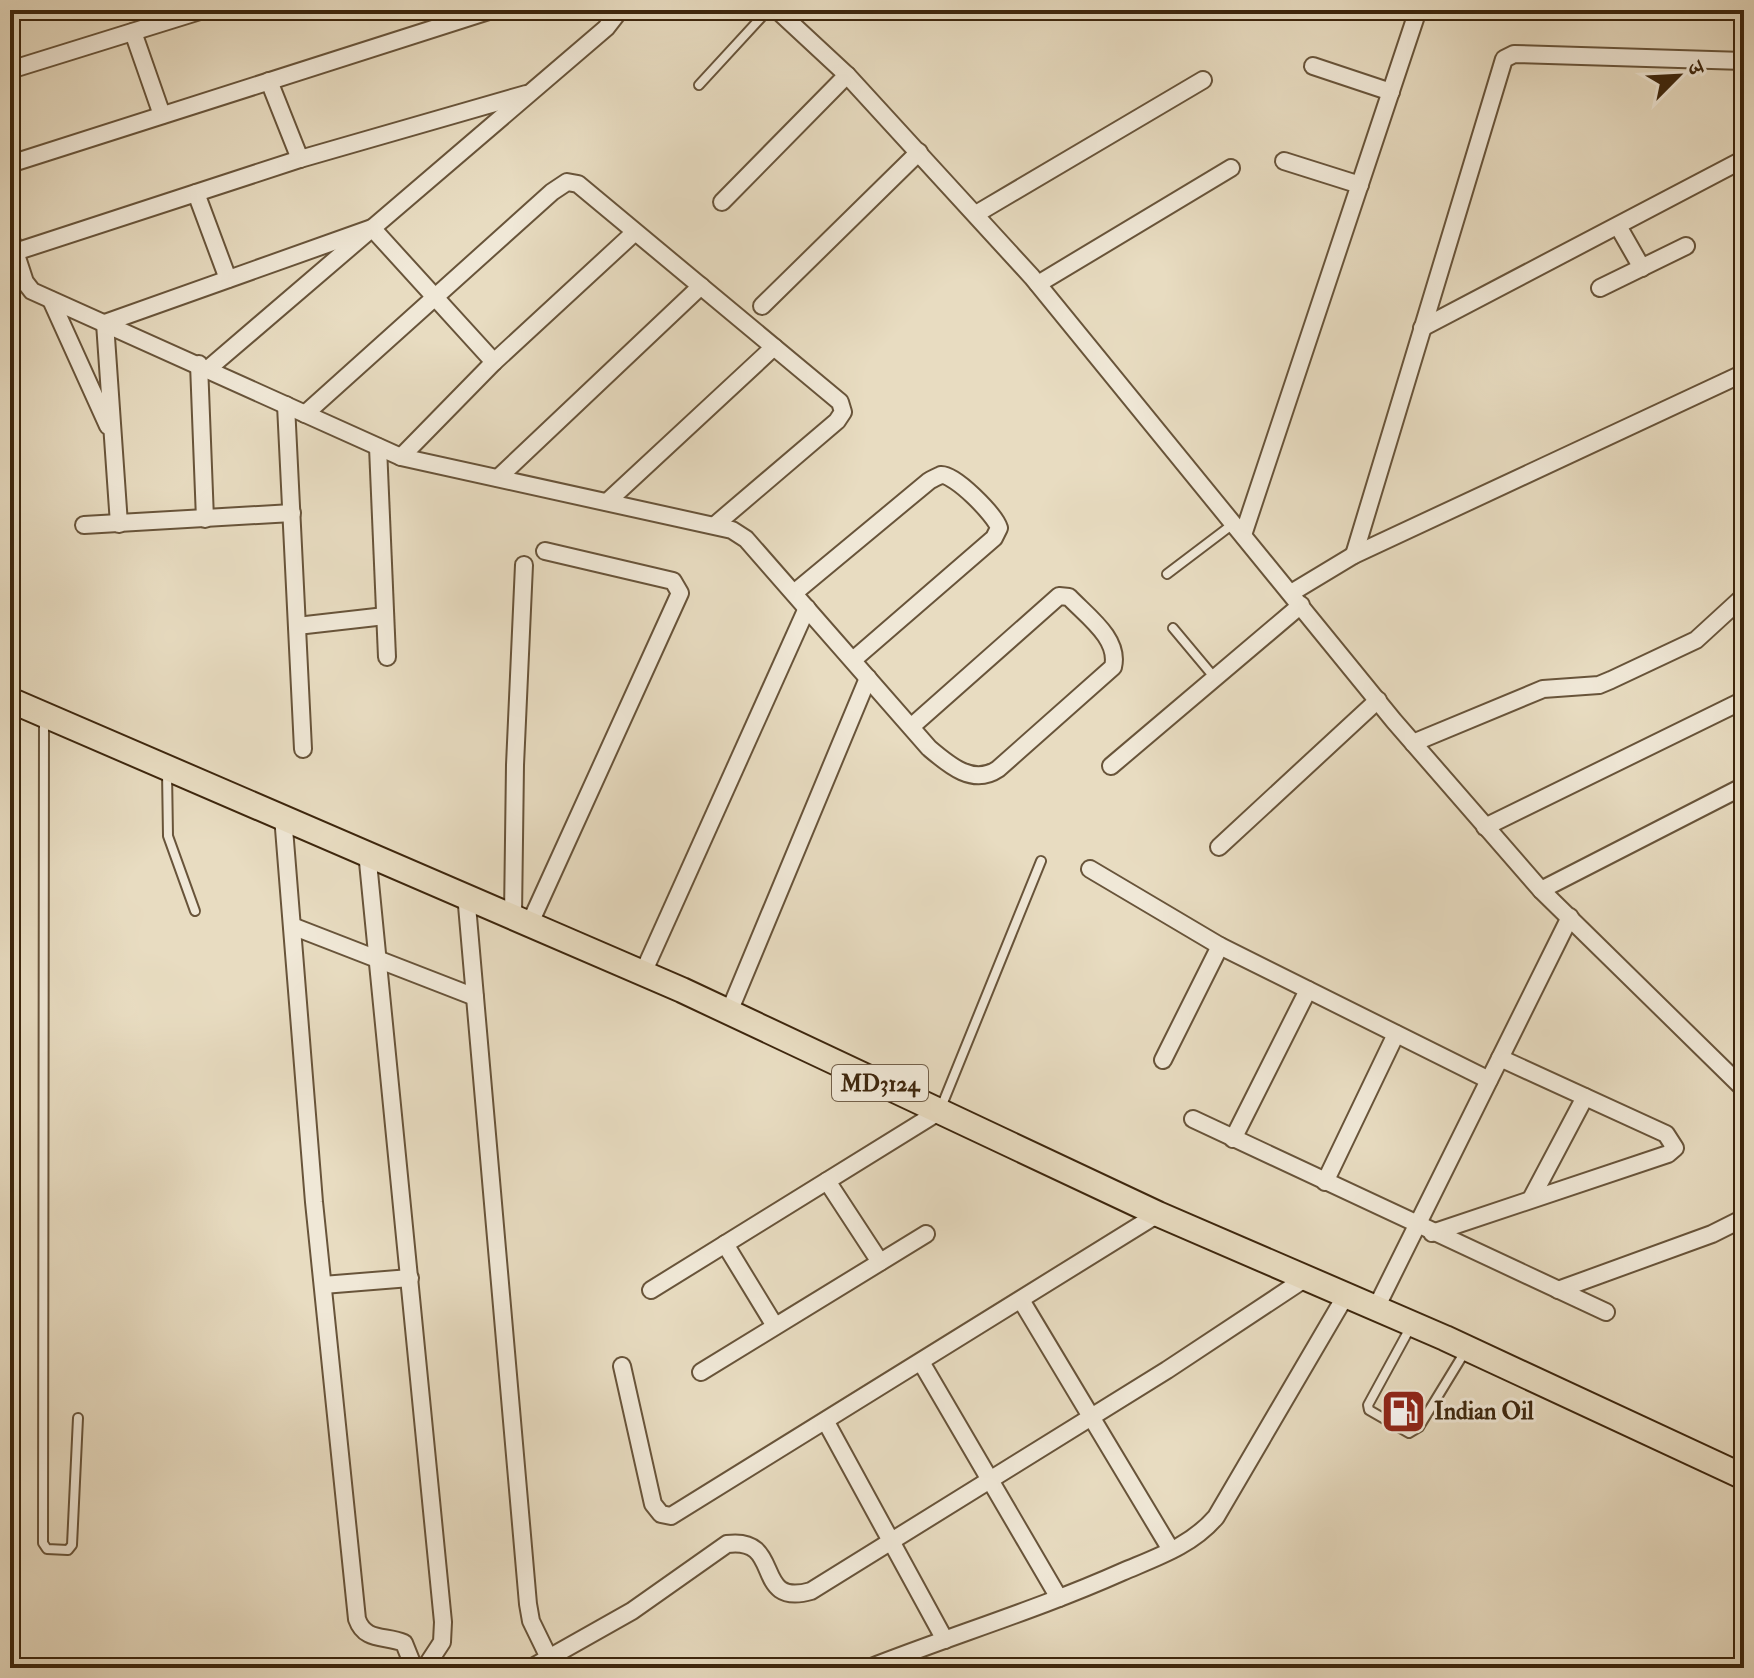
<svg xmlns="http://www.w3.org/2000/svg" width="1754" height="1678" viewBox="0 0 1754 1678" font-family="'IM FELL Double Pica','Noto Serif Devanagari',serif">
<rect width="100%" height="100%" fill="#e8dcc1"/>
<filter id="stains"><feTurbulence type="fractalNoise" baseFrequency=".0025" numOctaves="4"/><feColorMatrix values="0 0 0 0 .2 0 0 0 0 .09 0 0 0 0 .02 0 0 0 .5 -.17"/></filter>
<radialGradient id="worn" r=".72"><stop offset=".6" stop-color="#630" stop-opacity="0"/><stop offset="1" stop-color="#630" stop-opacity=".3"/></radialGradient>
<g fill="none" stroke-linecap="round" stroke-linejoin="round">
<defs>
<g id="lane">
<polyline points="699,85 768,10"/>
<polyline points="1167,574 1233,524"/>
<polyline points="1173,628 1214,677"/>
<polyline points="44,720 43,1543 47,1549 68,1550 72,1545 78,1418"/>
<polyline points="167,772 168,836 195,911"/>
<polyline points="940,1110 1041,861"/>
<polyline points="1410,1328 1368,1405 1369,1410 1409,1433 1419,1427 1466,1350"/>
</g>
<g id="street">
<polyline points="777,10 847,75 1032,277 1394,721 1541,890 1744,1089"/>
<polyline points="133,32 162,115"/>
<polyline points="1313,66 1391,92"/>
<polyline points="10,70 203,10"/>
<polyline points="269,81 300,159"/>
<polyline points="1284,161 1360,185"/>
<polyline points="10,164 492,10"/>
<polyline points="196,193 228,279"/>
<polyline points="722,202 847,75"/>
<polyline points="976,214 1203,80"/>
<polyline points="1618,226 1642,268"/>
<path d="M 10,236 L 25,282 L 32,291 L 401,457 L 732,530 L 746,539 L 929,748 C 949,765 973,786 998,769 L 1113,667 C 1120,639 1087,616 1069,597 L 1059,596 L 911,727"/>
<polyline points="15,252 300,159 526,94"/>
<polyline points="1038,284 1231,168"/>
<polyline points="1600,288 1686,246"/>
<polyline points="51,300 108,426"/>
<polyline points="762,306 919,152"/>
<polyline points="1422,328 1744,159"/>
<polyline points="199,364 205,519"/>
<polyline points="209,368 606,28 620,10"/>
<polyline points="286,405 303,749"/>
<polyline points="305,414 552,192 567,182 578,184 840,402 843,412 837,421 715,525"/>
<polyline points="378,447 387,657"/>
<polyline points="401,457 494,362 635,232"/>
<polyline points="498,478 701,286"/>
<polyline points="607,502 774,347"/>
<polyline points="119,524 105,323 372,228 494,362"/>
<polyline points="84,525 292,513"/>
<polyline points="1243,535 1418,10"/>
<polyline points="1354,555 1504,59 1514,54 1744,61"/>
<path d="M 794,593 L 929,481 C 930,480 939,476 941,475 C 955,474 995,515 999,528 L 994,538 L 853,660"/>
<polyline points="1291,593 1354,555 1744,373"/>
<polyline points="297,626 385,616"/>
<polyline points="1413,743 1543,689 1599,685 1611,680 1696,640 1744,596"/>
<polyline points="1111,766 1301,605"/>
<path d="M 283,816 L 314,1202 L 357,1619 C 365,1642 385,1635 404,1643 L 414,1668"/>
<polyline points="1485,827 1744,700"/>
<polyline points="1219,847 1378,700"/>
<polyline points="367,852 443,1622 442,1642 425,1668"/>
<polyline points="1090,869 1220,946 1489,1080"/>
<polyline points="1541,890 1744,786"/>
<polyline points="466,894 528,1604 531,1621 549,1658"/>
<polyline points="513,915 515,765 524,565"/>
<polyline points="1743,915 1744,916"/>
<polyline points="530,923 680,593 673,581 545,551"/>
<polyline points="292,926 475,997"/>
<polyline points="643,973 807,608"/>
<polyline points="729,1012 868,678"/>
<polyline points="1163,1060 1220,946"/>
<polyline points="1193,1119 1606,1312"/>
<polyline points="1233,1139 1308,990"/>
<polyline points="827,1181 880,1262"/>
<polyline points="1325,1182 1396,1034"/>
<polyline points="1531,1199 1585,1097"/>
<polyline points="1432,1233 1668,1154 1675,1148 1666,1134 1500,1058"/>
<polyline points="725,1244 775,1326"/>
<polyline points="323,1285 410,1278"/>
<polyline points="651,1290 940,1111"/>
<polyline points="1558,1290 1712,1234 1744,1218"/>
<polyline points="1021,1300 1171,1550"/>
<polyline points="1376,1308 1570,917"/>
<polyline points="921,1362 1059,1598"/>
<polyline points="622,1366 653,1504 661,1514 671,1516 1158,1214"/>
<polyline points="701,1372 926,1234"/>
<polyline points="826,1422 945,1640"/>
<path d="M 531,1668 L 632,1611 L 727,1544 C 785,1536 751,1608 811,1591 L 1167,1370 L 1306,1278"/>
<path d="M 869,1668 C 953,1635 1039,1609 1122,1572 C 1157,1557 1191,1546 1216,1517 L 1346,1295"/>
</g>
<polyline id="primary" points="10,700 682,990 1158,1214 1445,1338 1744,1477"/>
</defs>
<use href="#lane" stroke="#68543a" stroke-width="12"/>
<use href="#street" stroke="#68543a" stroke-width="20"/>
<use href="#primary" stroke="#3d260d" stroke-width="28"/>
<use href="#lane" stroke="#f0e8d7" stroke-width="8"/>
<use href="#street" stroke="#f0e8d7" stroke-width="16"/>
<use href="#primary" stroke="#e8dcc1" stroke-width="24"/>
</g>
<defs>
<symbol id="fuel-square" viewBox="-11 -11 22 22"><rect x="-9" y="-9" width="18" height="18" rx="4" fill="#8f2418" stroke="#f0e8d7"/><path d="M-5.5-6h7V0h2V4h1.3V-2.5L3-4.5l.8-.8L6-3V5H2.5V1h-1V6h-7ZM-4.2-4.7v3.2H.2V-4.7Z" fill="#fff"/></symbol>
</defs>
<g fill-rule="evenodd">
<use href="#fuel-square" x="1378" y="1386" width="51" height="51"/>
</g>
<g text-anchor="middle" stroke-width="6" stroke-linejoin="round" paint-order="stroke">
<rect fill="#f0e8d7" stroke="#73604a" stroke-width="2" x="832" y="1065" width="96" height="36" rx="6"/>
<g font-size="22" font-weight="bold" fill="#3d260d">
<text x="880" y="1091">MD3124</text>
</g>
<g font-size="24" font-weight="bold" fill="#3d260d" stroke="#f0e8d7" text-anchor="start">
<text x="1434" y="1419">Indian Oil</text>
</g>
</g>
<rect width="1754" height="1678" fill="none" stroke="#e8dcc1" stroke-width="40"/>
<rect x="12" y="12" width="1730" height="1654" fill="none" stroke="#3d260d" stroke-width="4"/>
<rect x="20" y="20" width="1714" height="1638" fill="none" stroke="#3d260d" stroke-width="2"/>
<g transform="translate(1678 76) rotate(66)" stroke="#f0e8d7" stroke-width="6" paint-order="stroke">
<path d="M0-6L14 30L0 20L-14 30Z" fill="#3d260d"/>
<text y="-12" font-size="22" font-weight="bold" text-anchor="middle" fill="#3d260d">उ</text>
</g>
<rect width="100%" height="100%" filter="url(#stains)"/>
<rect width="100%" height="100%" fill="url(#worn)"/>
</svg>
